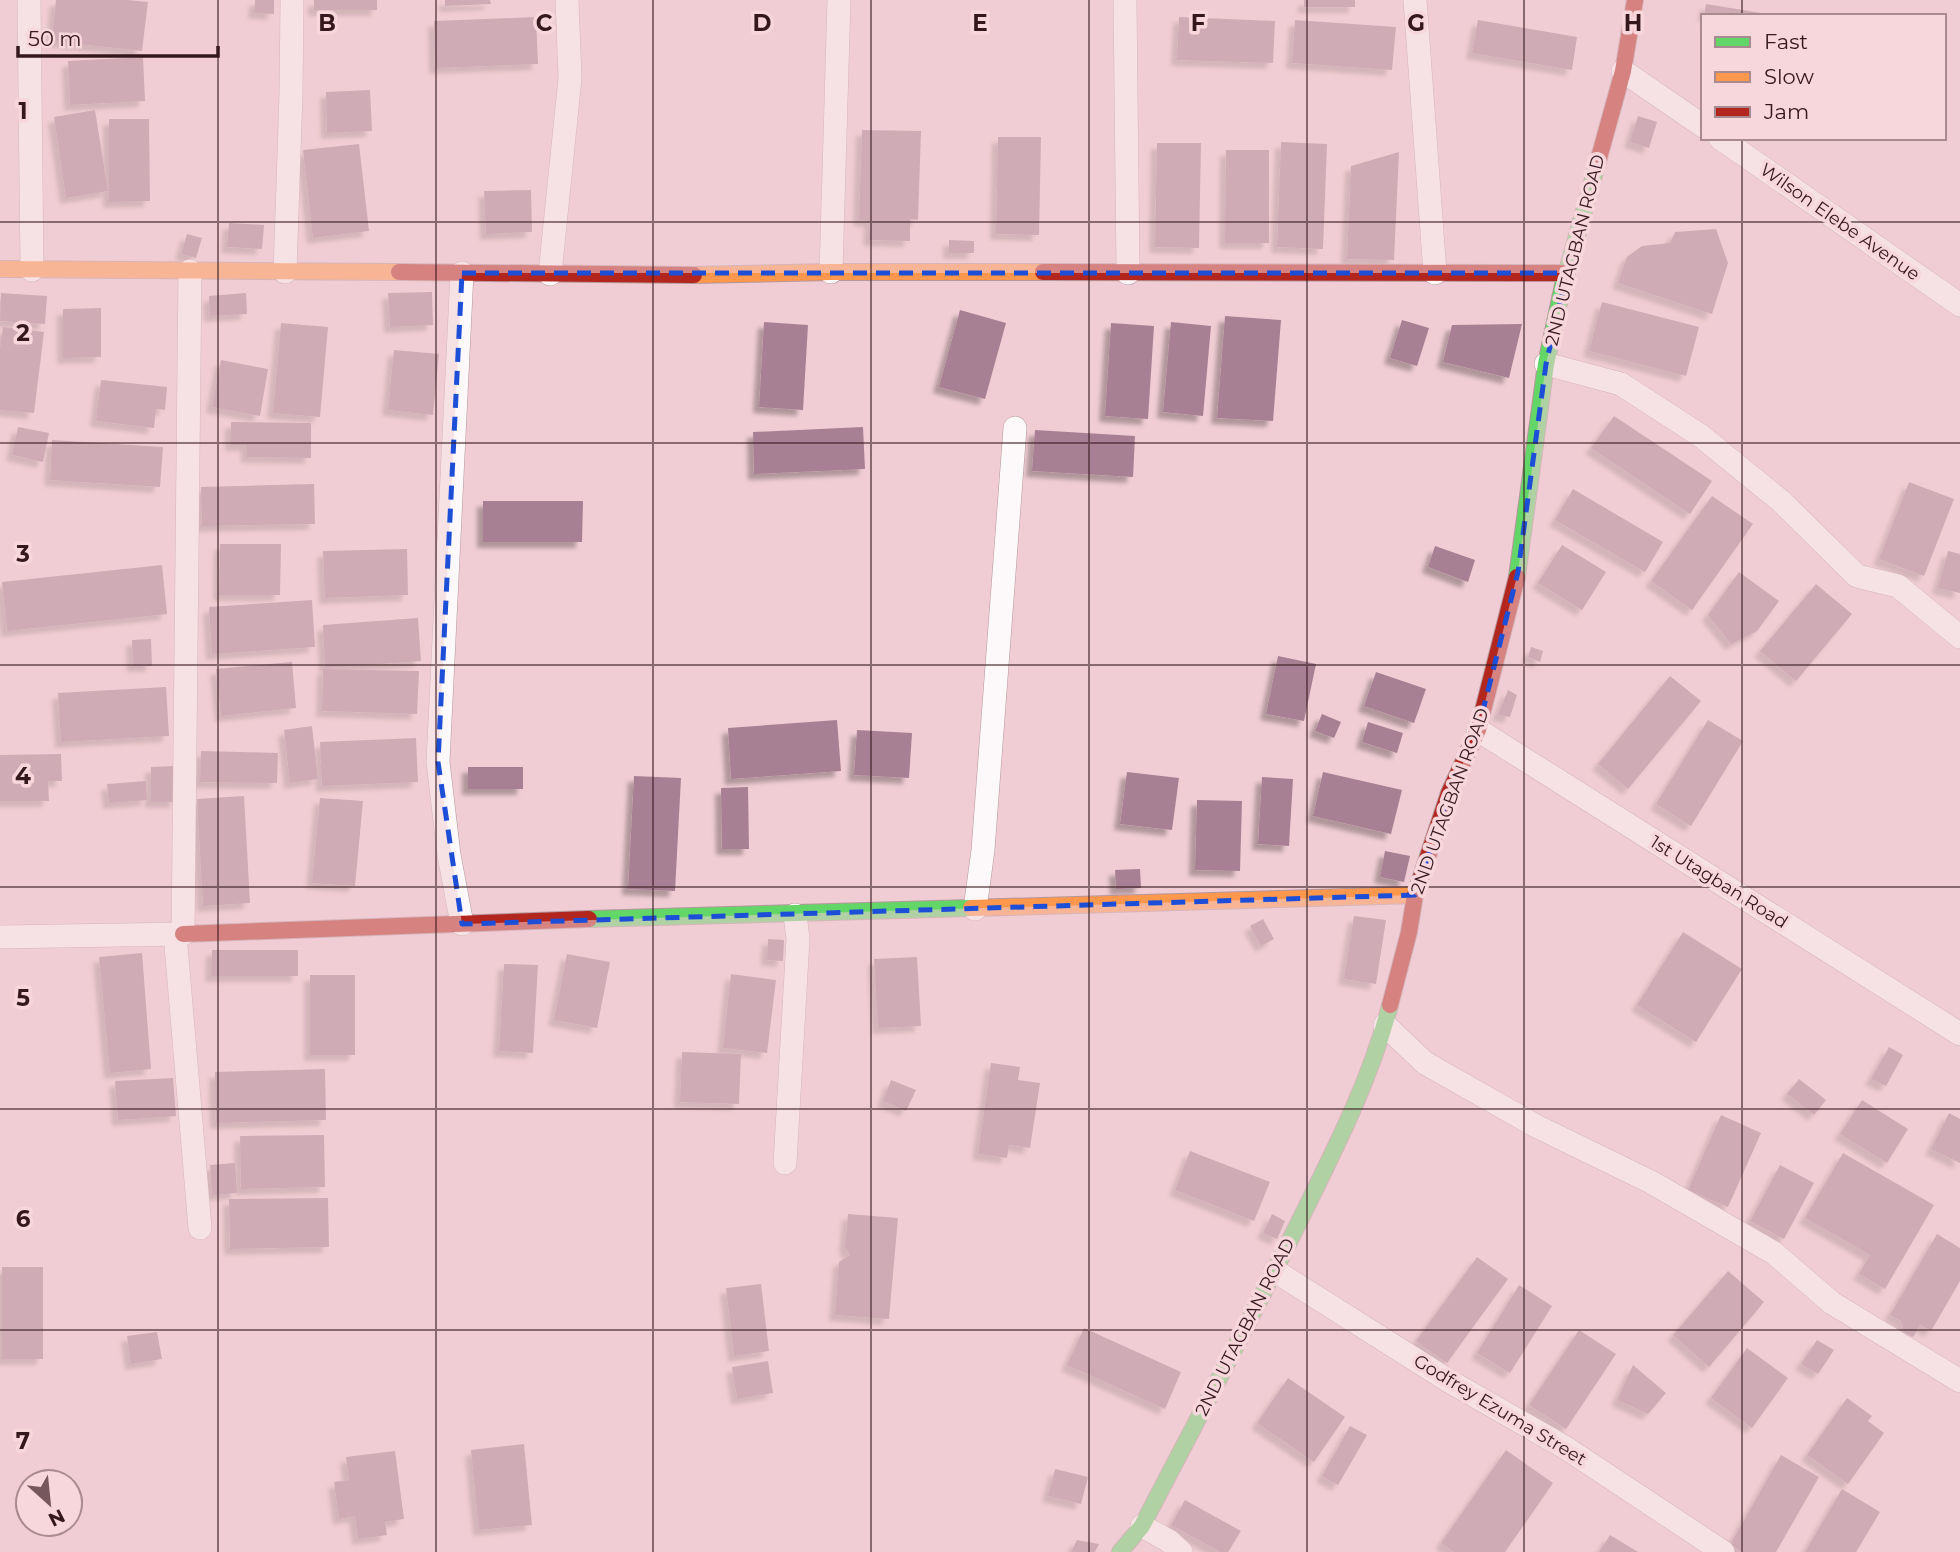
<svg xmlns="http://www.w3.org/2000/svg" width="1960" height="1552" viewBox="0 0 1960 1552" font-family="Montserrat,sans-serif">
<defs>
<filter id="shadow"><feDropShadow dx="-6" dy="6" stdDeviation="2" flood-color="#0004"/></filter>
</defs>
<rect width="100%" height="100%" fill="#f0cdd4"/>
<g fill="#a78193" filter="url(#shadow)">
<polygon points="56,0 127,0 148,2 142,51 52,41"/>
<polygon points="255,0 274,0 274,14 254,13"/>
<rect x="314" y="0" width="63" height="10"/>
<polygon points="445,0 490,0 491,4 445,6"/>
<rect x="1304" y="0" width="51" height="7"/>
<polygon points="1706,4 1767,14 1767,16 1704,16"/>
<polygon points="536,17 538,64 435,68 434,21"/>
<polygon points="1179,17 1275,21 1273,63 1177,60"/>
<polygon points="1295,20 1396,27 1392,70 1292,63"/>
<polygon points="1478,20 1577,37 1572,70 1472,53"/>
<polygon points="143,57 145,101 70,105 68,61"/>
<polygon points="370,90 372,131 327,133 326,92"/>
<polygon points="95,110 108,191 66,198 54,117"/>
<polygon points="1638,116 1657,122 1649,148 1630,142"/>
<polygon points="109,119 149,119 150,201 109,202"/>
<polygon points="862,130 921,131 918,220 910,219 910,241 869,240 870,221 859,220"/>
<polygon points="998,137 1041,137 1039,235 996,234"/>
<polygon points="1281,142 1327,144 1323,249 1277,247"/>
<polygon points="1157,143 1201,143 1199,248 1155,247"/>
<polygon points="359,144 369,231 313,238 303,150"/>
<polygon points="1226,150 1269,150 1269,243 1225,243"/>
<polygon points="1399,152 1394,260 1347,259 1351,166"/>
<polygon points="531,190 532,232 486,234 484,191"/>
<polygon points="229,223 264,225 262,249 227,247"/>
<polygon points="1716,229 1728,263 1712,314 1618,283 1627,257 1642,246 1670,243 1675,232"/>
<polygon points="187,234 202,238 196,258 181,254"/>
<polygon points="949,240 974,241 974,253 949,253"/>
<polygon points="432,292 433,325 390,327 388,293"/>
<polygon points="1,293 47,296 45,324 0,321"/>
<polygon points="246,293 247,314 210,316 209,296"/>
<polygon points="1602,302 1699,327 1686,376 1589,351"/>
<polygon points="101,308 101,357 63,358 63,309"/>
<polygon points="960,310 1006,323 985,399 939,387"/>
<polygon points="1225,316 1281,320 1273,421 1217,418"/>
<polygon points="1402,320 1429,328 1417,366 1390,358"/>
<polygon points="764,322 808,325 803,410 759,407"/>
<polygon points="1171,322 1211,326 1203,416 1163,412"/>
<polygon points="281,323 328,327 320,417 273,413"/>
<polygon points="1111,323 1154,326 1148,419 1105,416"/>
<polygon points="1522,324 1509,378 1443,362 1452,325"/>
<polygon points="3,327 44,332 34,413 0,410 0,348"/>
<polygon points="394,350 439,354 433,415 388,410"/>
<polygon points="221,360 268,369 260,416 212,407"/>
<polygon points="101,380 167,387 165,410 156,409 154,428 96,421"/>
<polygon points="1614,416 1712,481 1690,514 1591,448"/>
<polygon points="231,422 311,423 311,458 247,457 247,445 231,445"/>
<polygon points="18,427 49,433 43,462 12,455"/>
<polygon points="863,427 865,469 754,474 753,432"/>
<polygon points="1035,430 1135,436 1133,477 1032,471"/>
<polygon points="52,440 163,447 160,487 50,480"/>
<polygon points="1909,482 1954,499 1924,576 1879,559"/>
<polygon points="314,484 315,524 202,526 201,487"/>
<polygon points="1573,489 1663,542 1645,572 1555,520"/>
<polygon points="1712,496 1753,524 1692,610 1651,581"/>
<polygon points="483,501 583,501 582,542 483,542"/>
<polygon points="220,544 281,544 280,595 219,595"/>
<polygon points="1562,545 1606,572 1582,610 1538,583"/>
<polygon points="1435,546 1475,560 1468,582 1428,567"/>
<polygon points="407,549 408,595 325,598 323,551"/>
<polygon points="1948,551 1960,554 1960,593 1938,588"/>
<polygon points="162,565 167,614 7,631 2,582"/>
<polygon points="1739,572 1779,601 1757,631 1731,644 1708,615"/>
<polygon points="1816,584 1852,614 1796,681 1760,651"/>
<polygon points="312,600 315,647 212,654 209,607"/>
<polygon points="418,618 421,661 325,668 323,625"/>
<polygon points="151,639 152,666 133,666 132,640"/>
<polygon points="1531,647 1543,651 1540,662 1528,657"/>
<polygon points="1278,656 1316,664 1304,721 1266,714"/>
<polygon points="292,662 296,708 221,716 216,669"/>
<polygon points="323,669 419,671 417,714 322,711"/>
<polygon points="1376,672 1426,689 1414,723 1364,706"/>
<polygon points="1670,676 1701,701 1628,789 1598,764"/>
<polygon points="166,687 169,736 61,742 58,693"/>
<polygon points="1508,690 1517,695 1510,717 1498,715"/>
<polygon points="1322,714 1341,722 1334,738 1315,731"/>
<polygon points="837,720 841,771 731,779 728,728"/>
<polygon points="1708,720 1743,741 1691,826 1656,804"/>
<polygon points="1368,722 1403,733 1397,753 1362,742"/>
<polygon points="312,726 318,779 290,783 284,730"/>
<polygon points="857,730 912,733 909,778 854,775"/>
<polygon points="416,738 418,782 322,786 320,742"/>
<polygon points="201,751 278,753 277,783 200,782"/>
<polygon points="61,754 62,781 48,781 49,801 0,801 0,755"/>
<polygon points="175,766 176,802 151,802 151,767"/>
<rect x="468" y="767" width="55" height="22"/>
<polygon points="1127,772 1179,778 1172,830 1120,824"/>
<polygon points="1323,772 1402,790 1391,834 1313,816"/>
<polygon points="634,776 681,778 675,891 628,889"/>
<polygon points="1262,777 1293,779 1289,846 1258,844"/>
<polygon points="146,781 147,800 109,803 107,784"/>
<polygon points="748,787 749,849 722,849 721,788"/>
<polygon points="244,796 250,903 203,906 197,799"/>
<polygon points="320,798 363,801 355,886 312,883"/>
<polygon points="1197,800 1242,801 1240,871 1195,870"/>
<polygon points="1385,851 1410,856 1404,882 1380,877"/>
<polygon points="1140,869 1141,888 1116,889 1115,870"/>
<polygon points="1354,916 1386,920 1376,984 1344,979"/>
<polygon points="1263,919 1274,939 1261,946 1250,926"/>
<polygon points="1683,932 1742,969 1696,1042 1637,1005"/>
<polygon points="768,939 784,940 783,961 767,960"/>
<polygon points="212,950 298,950 298,976 211,976"/>
<polygon points="142,953 151,1069 110,1073 99,957"/>
<polygon points="567,954 610,962 597,1028 554,1020"/>
<polygon points="917,957 921,1026 878,1028 874,959"/>
<polygon points="504,964 538,965 533,1053 499,1051"/>
<polygon points="731,974 776,980 767,1053 723,1048"/>
<rect x="310" y="975" width="45" height="80"/>
<polygon points="1889,1047 1903,1055 1886,1086 1871,1079"/>
<polygon points="682,1052 741,1054 739,1104 680,1102"/>
<polygon points="991,1063 1020,1067 1018,1080 1040,1083 1030,1148 1009,1145 1007,1158 978,1154"/>
<polygon points="325,1069 326,1120 216,1123 215,1072"/>
<polygon points="173,1078 176,1116 118,1120 115,1081"/>
<polygon points="1799,1079 1826,1100 1814,1115 1787,1094"/>
<polygon points="891,1080 916,1090 906,1111 883,1101"/>
<polygon points="1862,1100 1908,1129 1887,1163 1840,1134"/>
<polygon points="1949,1113 1960,1119 1960,1163 1931,1149"/>
<polygon points="1721,1115 1761,1133 1728,1207 1688,1190"/>
<polygon points="324,1135 325,1187 241,1189 240,1136"/>
<polygon points="1190,1151 1270,1182 1254,1221 1175,1190"/>
<polygon points="1843,1153 1934,1205 1885,1289 1859,1274 1870,1255 1805,1218"/>
<polygon points="235,1163 237,1193 212,1195 210,1165"/>
<polygon points="1780,1165 1814,1183 1784,1239 1750,1221"/>
<polygon points="328,1198 329,1247 230,1249 229,1199"/>
<polygon points="848,1214 898,1218 889,1319 835,1315 839,1262 850,1255 845,1247"/>
<polygon points="1272,1214 1285,1221 1277,1239 1263,1233"/>
<polygon points="1937,1234 1960,1248 1960,1281 1931,1331 1920,1325 1913,1337 1904,1332 1901,1321 1890,1315"/>
<polygon points="1477,1257 1508,1279 1447,1363 1416,1341"/>
<rect x="2" y="1267" width="41" height="92"/>
<polygon points="1728,1271 1764,1302 1709,1367 1673,1335"/>
<polygon points="761,1284 769,1351 734,1356 726,1288"/>
<polygon points="1519,1285 1552,1306 1510,1373 1477,1353"/>
<polygon points="1084,1328 1181,1372 1165,1409 1067,1365"/>
<polygon points="1579,1330 1616,1354 1566,1429 1529,1405"/>
<polygon points="157,1332 162,1359 131,1364 127,1336"/>
<polygon points="1817,1340 1834,1350 1818,1374 1801,1364"/>
<polygon points="1747,1348 1788,1378 1752,1428 1711,1398"/>
<polygon points="768,1361 773,1393 737,1399 732,1367"/>
<polygon points="1633,1365 1666,1393 1648,1414 1617,1400"/>
<polygon points="1288,1378 1345,1417 1314,1462 1257,1423"/>
<polygon points="1847,1398 1872,1416 1868,1421 1884,1433 1848,1484 1807,1455"/>
<polygon points="1350,1426 1367,1435 1338,1485 1322,1476"/>
<polygon points="524,1444 532,1525 479,1530 471,1450"/>
<polygon points="1506,1450 1553,1483 1505,1552 1454,1552 1441,1543"/>
<polygon points="395,1451 404,1519 385,1522 387,1535 358,1539 355,1516 339,1519 334,1482 349,1480 346,1457"/>
<polygon points="1781,1455 1819,1477 1776,1552 1742,1552 1730,1545"/>
<polygon points="1055,1469 1088,1477 1081,1504 1048,1496"/>
<polygon points="1842,1489 1880,1512 1856,1552 1805,1552"/>
<polygon points="1185,1500 1241,1531 1228,1552 1220,1552 1171,1525"/>
<polygon points="1610,1535 1638,1552 1599,1552"/>
<polygon points="1077,1540 1099,1544 1095,1552 1071,1552"/>
</g>
<g fill="none" stroke-linecap="round" stroke-linejoin="round">
<defs>
<g id="street">
<polyline points="29,0 32,270"/>
<polyline points="1125,0 1128,273"/>
<polyline points="1415,0 1435,273"/>
<polyline points="1623,71 1703,126"/>
<polyline points="1720,138 1960,305"/>
<polyline points="285,272 291,93 292,0"/>
<polyline points="831,272 839,0"/>
<polyline points="462,273 438,762 449,855 462,924"/>
<polyline points="550,274 570,78 567,0"/>
<polyline points="1546,364 1621,384 1701,436 1782,502 1857,576 1898,586 1960,637"/>
<polyline points="1478,730 1960,1034"/>
<polyline points="975,909 983,850 1015,428"/>
<polyline points="175,934 200,1228"/>
<polyline points="0,937 183,934 190,271"/>
<polyline points="1385,1025 1425,1063 1536,1126 1651,1182 1774,1253 1832,1303 1960,1381"/>
<polyline points="785,1163 798,939 795,915"/>
<polyline points="1275,1271 1449,1381 1566,1448 1723,1552"/>
<polyline points="1142,1526 1169,1541 1181,1552"/>
</g>
<g id="fast">
<polyline points="1517,577 1546,364 1563,285 1597,165"/>
<polyline points="589,919 971,908"/>
<path d="M 1120,1552 L 1142,1526 C 1195,1424 1249,1323 1300,1220 C 1334,1151 1371,1079 1390,1005"/>
</g>
<g id="slow">
<polyline points="0,269 399,272"/>
<polyline points="694,275 831,272 1043,272"/>
<polyline points="971,908 1415,895"/>
</g>
<g id="jam">
<polyline points="1597,165 1623,71 1635,0"/>
<polyline points="399,272 694,275"/>
<polyline points="1043,272 1567,273"/>
<polyline points="183,934 589,919"/>
<polyline points="1390,1005 1409,932 1415,895 1449,793 1478,730 1517,577"/>
</g>
</defs>
<use href="#street" stroke="#b4979c" stroke-width="24"/>
<use href="#fast" stroke="#b4979c" stroke-width="18"/>
<use href="#slow" stroke="#b4979c" stroke-width="18"/>
<use href="#jam" stroke="#b4979c" stroke-width="18"/>
<use href="#street" stroke="#fdf8f9" stroke-width="23"/>
<use href="#fast" stroke="#63d668" stroke-width="16"/>
<use href="#slow" stroke="#ff974d" stroke-width="16"/>
<use href="#jam" stroke="#b3261e" stroke-width="16"/>
</g>
<path d="M0 0H1960V1552H0ZM 462,273 L 1567,273 L 1546,364 L 1518,572 L 1478,730 L 1449,793 L 1415,895 L 462,924 L 438,762 Z" fill="#f0cdd4" fill-opacity=".55" fill-rule="evenodd"/>
<path fill="none" stroke="#1d4ed8" stroke-width="5" stroke-dasharray="14 9" stroke-linejoin="round" d="M 462,273 L 1567,273 L 1546,364 L 1518,572 L 1478,730 L 1449,793 L 1415,895 L 462,924 L 438,762 Z"/>
<path fill="none" stroke="#34181e" stroke-width="2" stroke-opacity="0.55" d="M 218,0 L 218,1552M 436,0 L 436,1552M 653,0 L 653,1552M 871,0 L 871,1552M 1089,0 L 1089,1552M 1307,0 L 1307,1552M 1524,0 L 1524,1552M 1742,0 L 1742,16M 1742,138 L 1742,1552M 0,222 L 1960,222M 0,443 L 1960,443M 0,665 L 1960,665M 0,887 L 1960,887M 0,1109 L 1960,1109M 0,1330 L 1960,1330"/>
<g text-anchor="middle" stroke-width="7" stroke-linejoin="round" paint-order="stroke">
<g font-size="18" fill="#34181e" stroke="#f7d6dc">
<text transform="translate(1840 222) rotate(35)" y="6">Wilson Elebe Avenue</text>
<text transform="translate(1575 250) rotate(-76)" y="6">2ND UTAGBAN ROAD</text>
<text transform="translate(1450 801) rotate(-70)" y="6">2ND UTAGBAN ROAD</text>
<text transform="translate(1719 882) rotate(32)" y="6">1st Utagban Road</text>
<text transform="translate(1245 1327) rotate(-63)" y="6">2ND UTAGBAN ROAD</text>
<text transform="translate(1500 1410) rotate(31)" y="6">Godfrey Ezuma Street</text>
</g>
</g>
<g font-size="23" text-anchor="middle" font-weight="bold" fill="#34181e" stroke="#f7d6dc" stroke-width="7" stroke-linejoin="round" paint-order="stroke">
<text x="327" y="31">B</text>
<text x="544" y="31">C</text>
<text x="762" y="31">D</text>
<text x="980" y="31">E</text>
<text x="1198" y="31">F</text>
<text x="1416" y="31">G</text>
<text x="1633" y="31">H</text>
<text x="23" y="119">1</text>
<text x="23" y="341">2</text>
<text x="23" y="562">3</text>
<text x="23" y="784">4</text>
<text x="23" y="1006">5</text>
<text x="23" y="1227">6</text>
<text x="23" y="1449">7</text>
</g>
<rect x="1701" y="14" width="245" height="126" fill="#f7d6dc" stroke="#a98a90" stroke-width="2"/>
<rect x="1715" y="37" width="35" height="10" fill="#63d668" stroke="#a98a90" stroke-width="2"/>
<text x="1764" y="49" font-size="21" fill="#34181e">Fast</text>
<rect x="1715" y="72" width="35" height="10" fill="#ff974d" stroke="#a98a90" stroke-width="2"/>
<text x="1764" y="84" font-size="21" fill="#34181e">Slow</text>
<rect x="1715" y="107" width="35" height="10" fill="#b3261e" stroke="#a98a90" stroke-width="2"/>
<text x="1764" y="119" font-size="21" fill="#34181e">Jam</text>
<g transform="translate(49 1503) rotate(153)"><circle r="33" fill="#f7d6dc" stroke="#a98a90" stroke-width="2"/>
<path d="M0-5L12 26L0 18L-12 26Z" fill="#76575e"/>
<text y="-10" font-size="19" font-weight="bold" text-anchor="middle" fill="#34181e">N</text>
</g>
<path d="M18 46v10h200v-10" fill="none" stroke="#34181e" stroke-width="3.5"/>
<text x="28" y="46" font-size="21" fill="#34181e" stroke="#f7d6dc" stroke-width="5" paint-order="stroke">50 m</text>
</svg>
